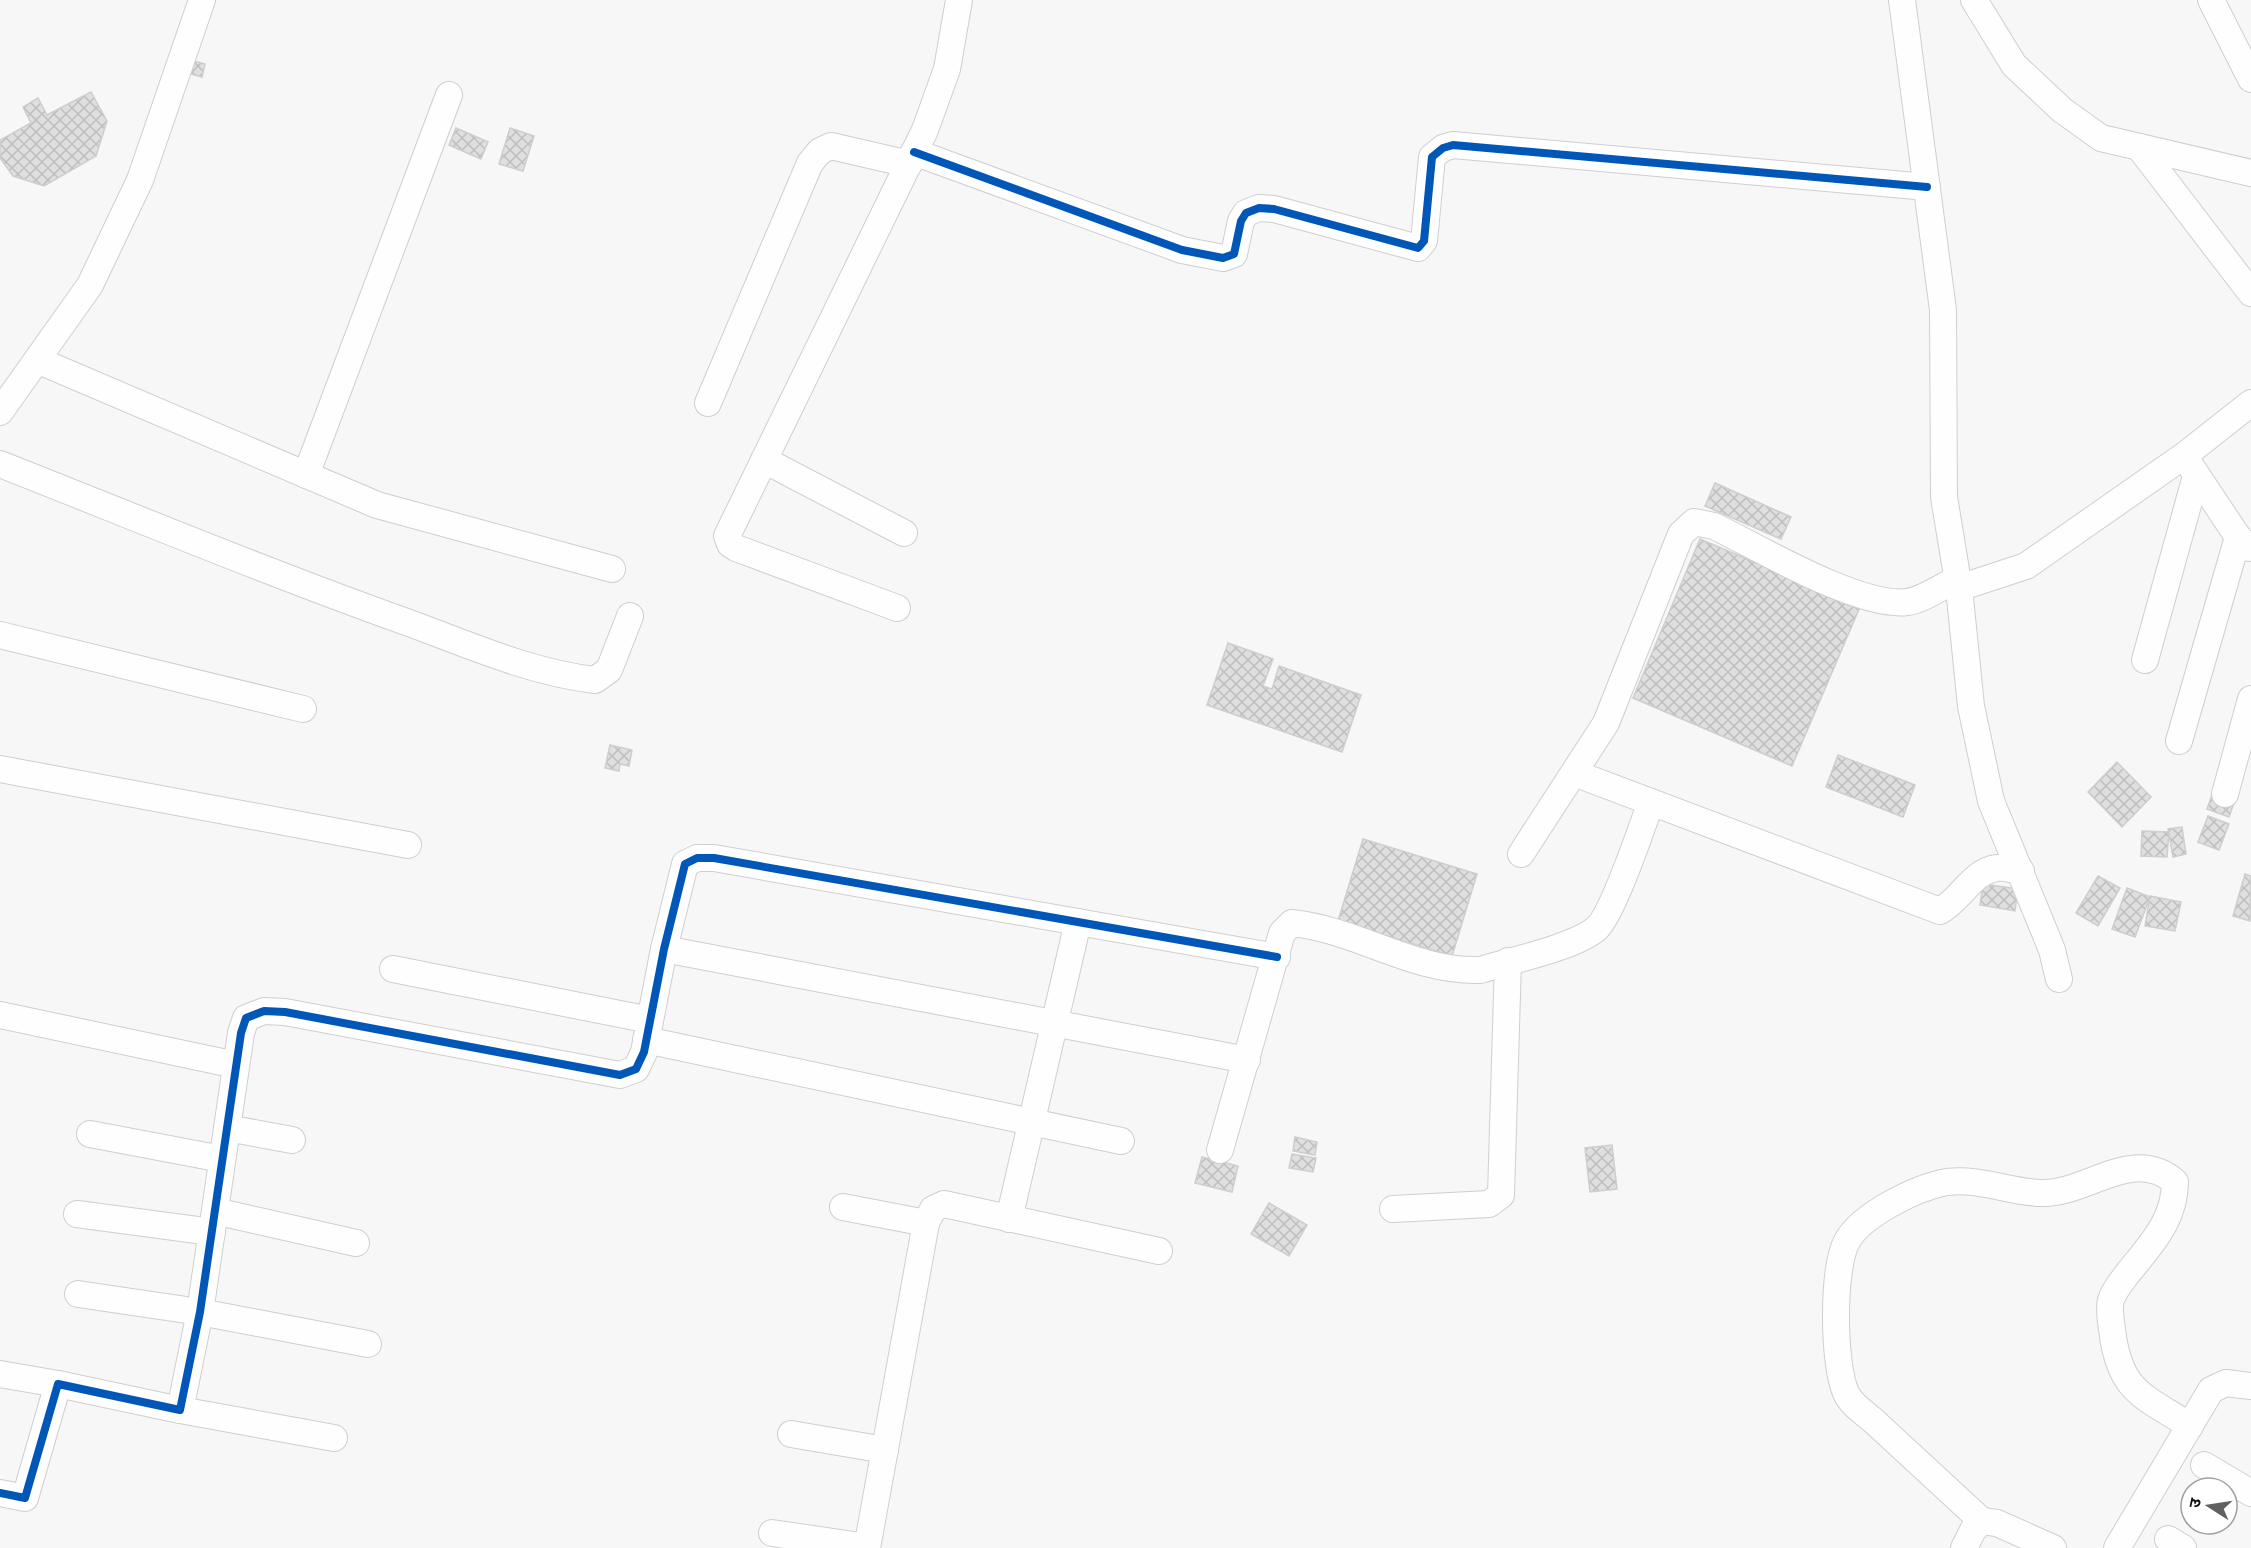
<svg xmlns="http://www.w3.org/2000/svg" width="2251" height="1548" viewBox="0 0 2251 1548" font-family="Signika,'Noto Sans Devanagari',sans-serif">
<defs>
<pattern id="building-cross-hatch" width="8" height="8" patternUnits="userSpaceOnUse" patternTransform="scale(1.5)"><rect width="8" height="8" fill="#dfdfe0"/><path d="M0 0l8 8M0 8l8-8" fill="none" stroke="#bebebf"/></pattern>
</defs>
<rect width="100%" height="100%" fill="#f7f7f8"/>
<g fill="url(#building-cross-hatch)" stroke="#cececf" stroke-width="1.5">
<polygon points="194,61 205,64 202,77 191,74"/>
<polygon points="91,92 107,121 96,156 44,186 13,176 0,158 0,140 31,123 23,107 38,98 47,115"/>
<polygon points="456,128 488,142 481,159 449,145"/>
<polygon points="510,128 534,136 523,171 499,164"/>
<polygon points="1715,483 1791,517 1781,539 1705,506"/>
<polygon points="1700,539 1860,607 1792,766 1633,698"/>
<polygon points="1228,643 1273,659 1263,686 1272,689 1279,666 1361,695 1342,752 1207,705"/>
<polygon points="610,745 632,750 629,766 620,764 619,771 605,768"/>
<polygon points="1838,755 1915,785 1903,817 1826,787"/>
<polygon points="2117,762 2151,797 2122,827 2088,792"/>
<polygon points="2212,795 2234,803 2229,817 2207,809"/>
<polygon points="2208,816 2229,824 2219,850 2198,842"/>
<polygon points="2182,827 2186,854 2173,857 2168,829"/>
<polygon points="2142,831 2169,832 2167,857 2141,856"/>
<polygon points="1363,839 1477,874 1452,956 1338,921"/>
<polygon points="2245,874 2251,876 2250,921 2233,916"/>
<polygon points="2098,876 2120,888 2098,926 2076,913"/>
<polygon points="1983,884 2018,889 2015,911 1980,905"/>
<polygon points="2127,888 2150,897 2135,937 2112,929"/>
<polygon points="2150,896 2181,902 2175,931 2145,926"/>
<polygon points="1295,1137 1317,1142 1315,1155 1293,1151"/>
<polygon points="1612,1145 1617,1189 1590,1192 1585,1148"/>
<polygon points="1292,1154 1316,1158 1313,1172 1289,1168"/>
<polygon points="1202,1157 1238,1166 1232,1192 1195,1183"/>
<polygon points="1269,1203 1307,1225 1289,1256 1251,1234"/>
</g>
<g fill="none" stroke-linecap="round" stroke-linejoin="round">
<defs>
<g id="minor">
<polyline points="1902,0 1943,310 1944,497 1959,588 1971,706 1991,801 2052,950 2059,979"/>
<polyline points="1974,0 2014,65 2062,110 2101,138 2251,173"/>
<polyline points="2211,0 2251,79"/>
<polyline points="2139,147 2251,293"/>
<polyline points="914,152 1182,250 1223,258 1234,254 1241,221 1246,213 1259,208 1274,209 1418,248 1424,241 1432,157 1443,148 1453,145 1927,187"/>
<polyline points="37,360 377,505 612,569"/>
<polyline points="708,403 810,163 820,151 831,146 909,164"/>
<polyline points="0,412 90,285 140,180 202,0"/>
<polyline points="764,460 904,533"/>
<path d="M 0,464 C 137,518 274,575 412,624 C 471,646 533,673 595,680 L 609,670 L 630,616"/>
<polyline points="2190,465 2238,537 2249,548"/>
<polyline points="306,475 449,95"/>
<polyline points="1959,588 2026,566 2185,455 2251,403"/>
<polyline points="897,608 736,548 730,544 727,536 925,130 947,69 959,0"/>
<polyline points="0,635 303,709"/>
<polyline points="2145,660 2196,476"/>
<polyline points="2179,741 2238,537"/>
<polyline points="0,769 408,845"/>
<path d="M 1574,773 L 1940,911 C 1961,900 1972,871 1997,868 C 2004,867 2013,870 2021,871"/>
<polyline points="2225,794 2251,699"/>
<path d="M 1521,854 L 1606,723 L 1681,534 L 1694,522 L 1714,526 C 1759,548 1860,608 1907,602 C 1923,600 1942,586 1958,579"/>
<polyline points="664,949 1247,1060"/>
<polyline points="393,969 650,1020"/>
<polyline points="0,1015 236,1065"/>
<polyline points="646,1040 1121,1141"/>
<polyline points="227,1128 292,1140"/>
<polyline points="90,1134 222,1159"/>
<path d="M 1220,1150 L 1282,933 L 1292,923 C 1358,930 1413,972 1480,970 C 1509,961 1576,947 1597,928 C 1613,913 1642,827 1651,802"/>
<polyline points="843,1207 926,1223"/>
<polyline points="1393,1209 1489,1204 1501,1195 1508,961"/>
<polyline points="215,1211 356,1243"/>
<polyline points="77,1214 212,1232"/>
<polyline points="1009,1219 1078,922"/>
<polyline points="78,1294 200,1312 368,1344"/>
<polyline points="0,1374 58,1384"/>
<polyline points="180,1410 334,1438"/>
<polyline points="791,1434 885,1450"/>
<polyline points="2204,1465 2251,1493"/>
<polyline points="0,1493 25,1498 58,1384 180,1410 200,1312 241,1033 246,1018 264,1011 285,1012 620,1075 636,1069 644,1052 664,949 685,864 697,858 714,858 1277,957"/>
<path d="M 1982,1521 C 1947,1489 1913,1457 1878,1425 C 1869,1416 1851,1405 1846,1393 C 1833,1364 1832,1269 1847,1241 C 1862,1214 1918,1187 1947,1182 C 1981,1178 2009,1192 2041,1193 C 2086,1195 2133,1145 2175,1182 C 2175,1220 2151,1244 2128,1273 C 2122,1281 2114,1290 2111,1300 C 2108,1311 2112,1326 2113,1337 C 2122,1394 2146,1397 2190,1426"/>
<polyline points="772,1533 867,1547"/>
<polyline points="2168,1539 2183,1548"/>
<polyline points="867,1548 926,1223 933,1209 944,1204 1159,1251"/>
<polyline points="1964,1548 1973,1530 1982,1521 1997,1523 2053,1548"/>
<polyline points="2117,1548 2211,1390 2226,1383 2251,1386"/>
</g>
</defs>
<use href="#minor" stroke="#cfcfd0" stroke-width="28"/>
<use href="#minor" stroke="#fefefe" stroke-width="26"/>
<defs>
<g id="cycleway">
<polyline points="914,152 1182,250 1223,258 1234,254 1241,221 1246,213 1259,208 1274,209 1418,248 1424,241 1432,157 1443,148 1453,145 1927,187"/>
<polyline points="0,1493 25,1498 58,1384 180,1410 200,1312 241,1033 246,1018 264,1011 285,1012 620,1075 636,1069 644,1052 664,949 685,864 697,858 714,858 1277,957"/>
</g>
</defs>
<use href="#cycleway" stroke="#fff" stroke-width="11"/>
<use href="#cycleway" stroke="#0057b8" stroke-width="8"/>
</g>
<g transform="translate(2209 1506) rotate(282)"><circle r="28" fill="#ffffff" stroke="#9f9fa0" stroke-width="1.5"/>
<path d="M0-4.5L10 22L0 15L-10 22Z" fill="#616162"/>
<text y="-9" font-size="16" font-weight="bold" text-anchor="middle" fill="#101011">उ</text>
</g>
</svg>
